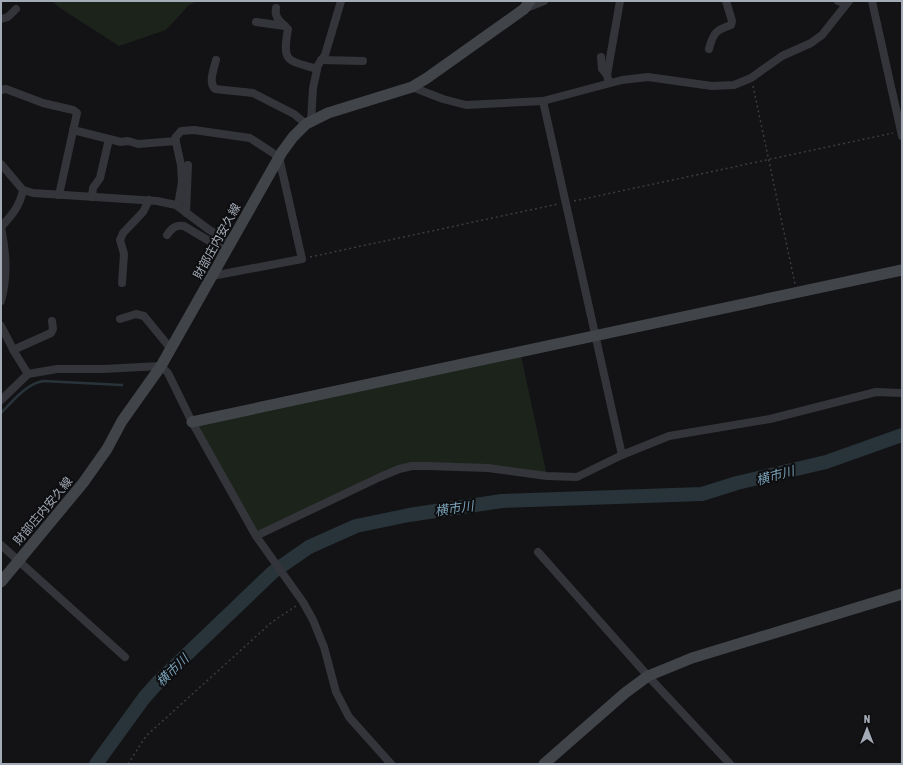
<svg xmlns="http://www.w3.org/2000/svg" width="903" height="765" viewBox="0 0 903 765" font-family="'Asap Condensed','Noto Sans JP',sans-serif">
<rect width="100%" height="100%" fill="#131315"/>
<g fill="#1b231b">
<polygon points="52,1 197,1 189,5 166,30 119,46 60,8"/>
<polygon points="520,351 547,476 412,466 256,536 192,422"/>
</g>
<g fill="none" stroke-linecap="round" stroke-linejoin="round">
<path stroke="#28343a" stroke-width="2.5" d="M 1,413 C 13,401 26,384 43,381 L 122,385"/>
<polyline stroke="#28343a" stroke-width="14" points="96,764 144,698 159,681 273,572 309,547 356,526 409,515 502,501 702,494 737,483 826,462 902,435"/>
<g stroke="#393d41" stroke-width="1.5" stroke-dasharray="2 3" stroke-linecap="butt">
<polyline points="753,86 795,284"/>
<polyline points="574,201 893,133"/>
<polyline points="310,257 558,204"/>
<polyline points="128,764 146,736 272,622 296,606"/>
</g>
<g stroke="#34353a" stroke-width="8">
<polyline points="838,1 846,4"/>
<polyline points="872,1 902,136"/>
<path d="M 276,8 C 274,18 281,22 288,29 C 282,63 287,60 317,69"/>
<polyline points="524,9 544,1"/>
<polyline points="1,19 8,17 16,9"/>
<polyline points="256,22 285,26"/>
<path d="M 709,49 C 713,33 716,30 731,25 L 732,21 L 726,1"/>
<polyline points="601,57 602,69 607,75"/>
<path d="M 216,60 C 214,69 208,82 215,89 L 253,93 L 294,114 L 306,124"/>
<polyline points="321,60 363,61"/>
<polyline points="609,83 607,75 620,1"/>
<polyline points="412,87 443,99 466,105 543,101 622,80 648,77 712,86 734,85 751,78 782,56 811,43 822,35 849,1"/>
<polyline points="1,90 6,89 43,103 73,110 77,113 59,195"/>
<polyline points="543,101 622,455"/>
<polyline points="311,121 313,88 318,65 325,55 341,1"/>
<polyline points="73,130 121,142 128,141 138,144 176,141"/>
<polyline points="1,164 23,190 33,193 157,201 176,205 208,229 231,243"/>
<polyline points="92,197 93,188 100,178 109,139"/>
<polyline points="178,206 182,182 181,165 175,138 181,131 194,130 250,138 279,157 302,259 212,276"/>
<polyline points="186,213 188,165"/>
<path d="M 167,235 C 172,228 175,225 184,226 L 226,251"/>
<polyline points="122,283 124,254 120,240 123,233 143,212 149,200"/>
<path d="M 1,301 C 8,276 6,253 1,227 C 12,215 20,206 23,190"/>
<polyline points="120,319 136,314 144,316 171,349"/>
<polyline points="1,326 15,353 28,374"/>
<polyline points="13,350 51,333 53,329 52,321"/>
<polyline points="1,400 28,374 57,369 103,369 161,366 168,373 192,422 256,536 303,602 313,620 324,647 336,692 349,717 391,764"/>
<polyline points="256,536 380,477 399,469 412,466 428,466 488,468 547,476 577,477 622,455 669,436 770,419 876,392 902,393"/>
<polyline points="1,545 125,657"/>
<polyline points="538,552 648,676 730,764"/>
</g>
<g stroke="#41454a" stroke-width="11">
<polyline points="192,422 902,270"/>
<polyline points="1,582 83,483 107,449 122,421 161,366 282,152 293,137 306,124 328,113 412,87 427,78 524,9 530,1"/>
<polyline points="544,764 625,693 648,676 692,658 902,594"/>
</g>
</g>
<g text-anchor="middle" stroke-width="4" stroke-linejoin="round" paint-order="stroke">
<g font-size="12" fill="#a3abb6" stroke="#0e0e10">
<text transform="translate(217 241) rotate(-61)" y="4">財部庄内安久線</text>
<text transform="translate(43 511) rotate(-50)" y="4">財部庄内安久線</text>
</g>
<g font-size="13" font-style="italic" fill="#779fb5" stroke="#0e0e10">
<text transform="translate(775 475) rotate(-15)" y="5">横市川</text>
<text transform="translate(454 508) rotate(-8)" y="5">横市川</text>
<text transform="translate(172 670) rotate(-45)" y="5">横市川</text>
</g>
</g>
<rect width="903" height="765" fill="none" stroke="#a3abb6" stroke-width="4"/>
<g transform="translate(867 729)" stroke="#0e0e10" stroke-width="3" paint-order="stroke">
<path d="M0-3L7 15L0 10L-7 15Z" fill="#a3abb6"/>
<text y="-6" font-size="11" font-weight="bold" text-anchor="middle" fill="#a3abb6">N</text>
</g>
</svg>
